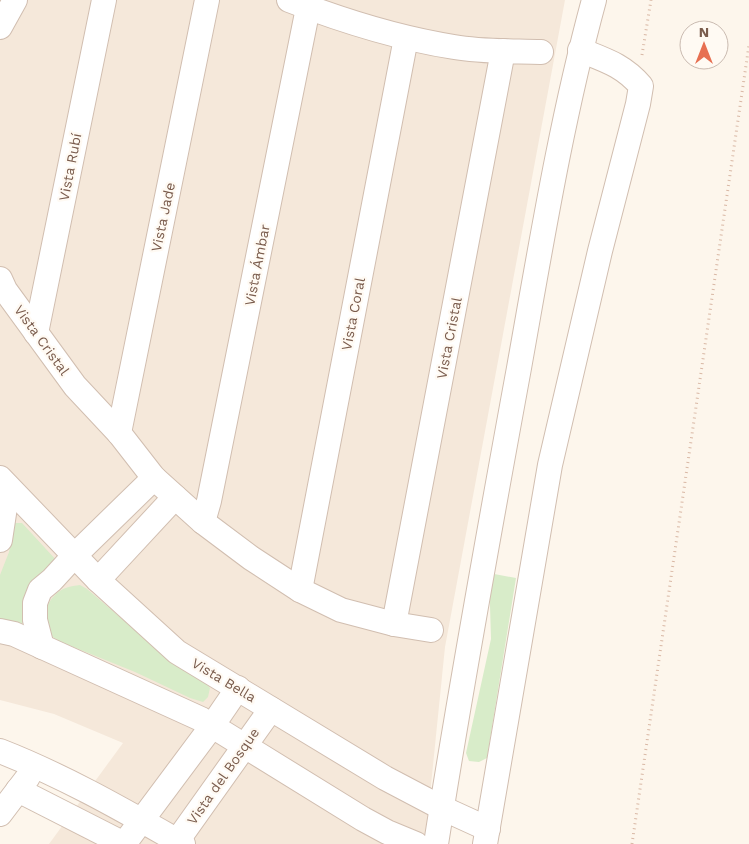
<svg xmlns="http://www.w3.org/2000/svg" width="749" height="844" viewBox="0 0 749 844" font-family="'Work Sans',sans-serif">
<rect width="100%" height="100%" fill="#fdf6ec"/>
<polygon fill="#f5e8da" points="0,0 565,0 445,647 425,844 49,844 123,743 54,714 0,700"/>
<g fill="#d8ecc9">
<polygon points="14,523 22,523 57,561 26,594 23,622 20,627 0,622 0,575 9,552"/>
<polygon points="489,573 516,578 487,758 479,762 469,761 466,753 491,639"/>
<path d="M 80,585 L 87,589 L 155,647 L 205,682 L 210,688 L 208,697 L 203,702 L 190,698 L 135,672 L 61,642 C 58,640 53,638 51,635 C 43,623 44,605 55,595 C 61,588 71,586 80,585 Z"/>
</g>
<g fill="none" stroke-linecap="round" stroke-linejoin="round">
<defs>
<g id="minor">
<path d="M 289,0 C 343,21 397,38 454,47 C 482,52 512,51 541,52"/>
<polyline points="0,27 15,0"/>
<polyline points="0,279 5,290 75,386 119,433 154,478 203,522 251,558 300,590 341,610 394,624 431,630"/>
<polyline points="36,333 104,0"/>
<polyline points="119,433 207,0"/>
<polyline points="0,478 98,580 177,652 385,778 442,808 488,829"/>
<polyline points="203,522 209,501 308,8"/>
<polyline points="0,540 8,487"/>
<polyline points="98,580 175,497"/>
<polyline points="300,590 406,38"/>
<polyline points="394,624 503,51"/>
<polyline points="0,631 14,634 201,719 363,819 387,832 416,844"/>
<polyline points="42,647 35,620 35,603 40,590 52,580 74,556 154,478"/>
<path d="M 0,751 C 64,776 123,810 183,844"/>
<polyline points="18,790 124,844"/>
<polyline points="0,814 28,777"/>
<polyline points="124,844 212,726 238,688"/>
<polyline points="175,844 271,709"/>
<path d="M 436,844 C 461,685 490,526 519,368 C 541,245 561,121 594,0"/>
<path d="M 485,844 L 550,465 L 600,251 L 638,104 L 641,86 C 623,65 605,60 580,50"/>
</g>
</defs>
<use href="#minor" stroke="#d1beb0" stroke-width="26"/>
<g stroke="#d9b8a5" stroke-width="3" stroke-dasharray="1 4" stroke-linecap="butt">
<polyline points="642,55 651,0"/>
<polyline points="632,844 749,45"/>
</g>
<use href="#minor" stroke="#fff" stroke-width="24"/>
</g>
<g text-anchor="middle" stroke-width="4.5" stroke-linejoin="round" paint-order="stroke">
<g font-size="14" fill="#7a5c4d" stroke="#fffaf3">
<text transform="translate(70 167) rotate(-79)" y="5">Vista Rubí</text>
<text transform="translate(163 217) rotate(-78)" y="5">Vista Jade</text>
<text transform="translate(257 265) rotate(-79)" y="5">Vista Ámbar</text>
<text transform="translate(353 314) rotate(-79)" y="5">Vista Coral</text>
<text transform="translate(449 338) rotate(-79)" y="5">Vista Cristal</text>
<text transform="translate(42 340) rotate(54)" y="5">Vista Cristal</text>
<text transform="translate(224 680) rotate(31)" y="5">Vista Bella</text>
<text transform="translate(223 776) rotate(-55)" y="5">Vista del Bosque</text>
</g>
</g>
<g transform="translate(704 45)"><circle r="24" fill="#fffaf3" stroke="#cabbb1"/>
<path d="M0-4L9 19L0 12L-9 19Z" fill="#e76f51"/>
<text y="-8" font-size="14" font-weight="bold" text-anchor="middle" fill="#7a5c4d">N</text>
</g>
</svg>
